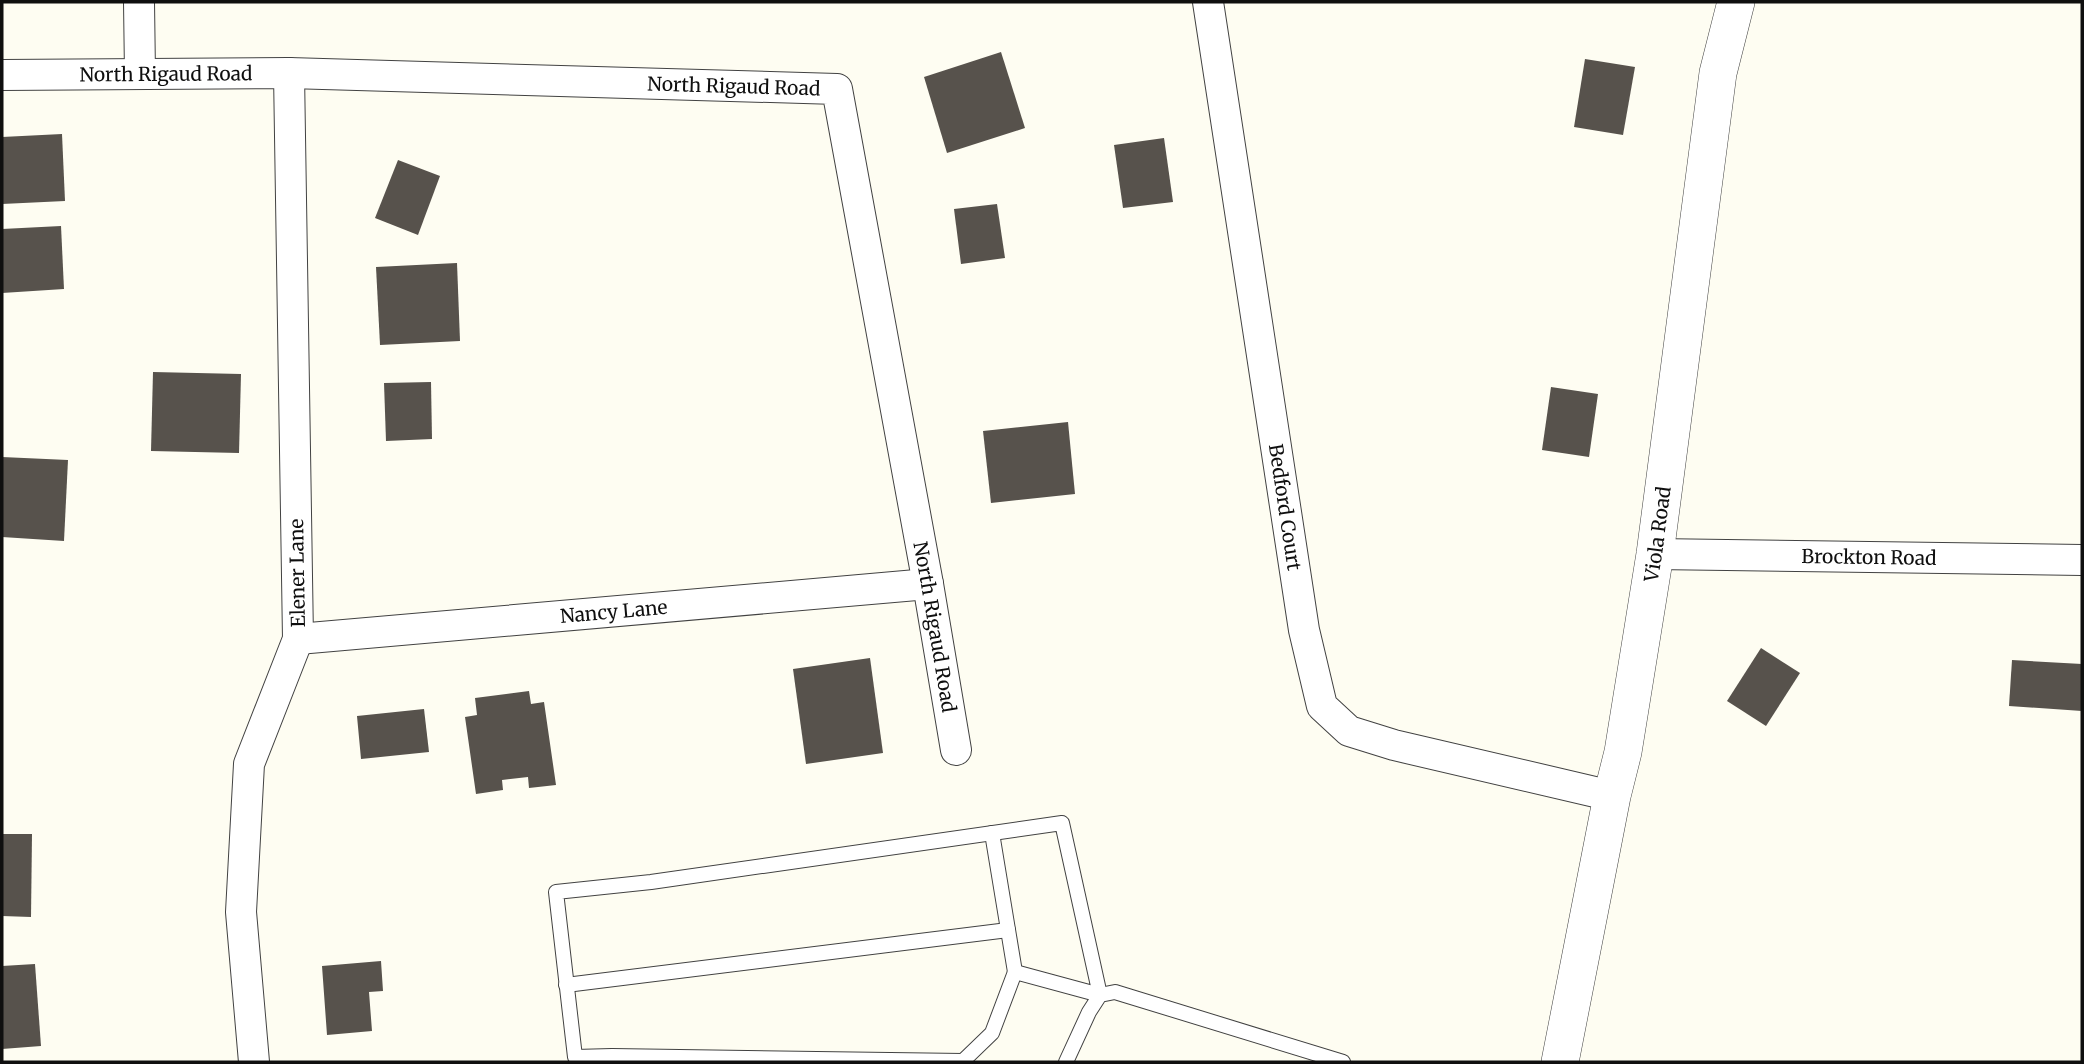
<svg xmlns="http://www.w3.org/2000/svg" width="2084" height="1064" viewBox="0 0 2084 1064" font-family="Merriweather,serif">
<rect width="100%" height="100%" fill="#fefdf2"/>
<g fill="#57524c">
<polygon points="1001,52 1025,128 947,153 924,77"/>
<polygon points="1585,59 1635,67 1623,135 1574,127"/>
<polygon points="62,134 65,201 2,204 2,137"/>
<polygon points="1164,138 1173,202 1123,208 1114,145"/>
<polygon points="398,160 440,176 418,235 375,218"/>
<polygon points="997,204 1005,258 961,264 954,209"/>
<polygon points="61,226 64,289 2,293 2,229"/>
<polygon points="457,263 460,341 380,345 376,267"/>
<polygon points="153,372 241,374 239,453 151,451"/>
<polygon points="431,382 432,439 386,441 384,383"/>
<polygon points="1551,387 1598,394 1589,457 1542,450"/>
<polygon points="1068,422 1075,494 991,503 983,431"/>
<polygon points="2,457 68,460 64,541 2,537"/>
<polygon points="1761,648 1800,673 1766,726 1727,701"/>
<polygon points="870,658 883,753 806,764 793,669"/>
<polygon points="2012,660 2082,664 2082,711 2009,706"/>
<polygon points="529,691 531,704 544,702 556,785 529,788 528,777 502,780 503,790 476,794 465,717 477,715 475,698"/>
<polygon points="424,709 429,752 361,759 357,716"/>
<polygon points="2,834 32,834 31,917 2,916"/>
<polygon points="381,961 383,991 369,992 372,1031 327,1035 322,966"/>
<polygon points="35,964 41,1046 2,1049 2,966"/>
</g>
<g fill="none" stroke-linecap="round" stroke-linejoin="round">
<defs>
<g id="service">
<polygon points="1062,823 1100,995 1015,972 992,1033 963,1061 612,1056 575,1057 556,892 651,882"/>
<polyline points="992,833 1015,972"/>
<polyline points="566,985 1008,930"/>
<polyline points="1066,1062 1089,1012 1100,995 1115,992 1343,1062"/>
</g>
<g id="minor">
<polyline points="139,2 140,74"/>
<path id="s1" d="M 1208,2 L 1304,630 L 1322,706 L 1349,731 L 1394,745 L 1612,796"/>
<path id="s2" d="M 2,75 L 289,73 L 837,89 L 928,584 L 956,750"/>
<path id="s3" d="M 1655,554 L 2082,560"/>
<path id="s4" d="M 298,639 L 928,584"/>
<polyline points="254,1062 241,912 249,764 298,639 289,73"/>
</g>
<g id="tertiary">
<path id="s5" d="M 1560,1062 L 1612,796 L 1623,752 L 1655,554 L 1718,73 L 1736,2"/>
</g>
</defs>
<use href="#service" stroke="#424242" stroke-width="16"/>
<use href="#minor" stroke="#424242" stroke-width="32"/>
<use href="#tertiary" stroke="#424242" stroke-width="38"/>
<use href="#service" stroke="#fff" stroke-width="14"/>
<use href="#minor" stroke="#fff" stroke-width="30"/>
<use href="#tertiary" stroke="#fff" stroke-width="37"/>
</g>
<g text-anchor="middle" stroke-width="7" stroke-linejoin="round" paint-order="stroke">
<g font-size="19" fill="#0f0f0f" stroke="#fff">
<text dy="7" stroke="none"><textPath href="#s2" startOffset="164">North Rigaud Road</textPath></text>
<text dy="7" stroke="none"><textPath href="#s2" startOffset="732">North Rigaud Road</textPath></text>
<text dy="7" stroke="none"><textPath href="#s1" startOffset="511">Bedford Court</textPath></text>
<text dy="7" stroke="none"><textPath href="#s5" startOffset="537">Viola Road</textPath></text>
<text dy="7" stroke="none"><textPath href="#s3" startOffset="214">Brockton Road</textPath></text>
<text transform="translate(297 573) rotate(-91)" y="7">Elener Lane</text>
<text dy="7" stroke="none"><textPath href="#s4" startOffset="317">Nancy Lane</textPath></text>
<text dy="7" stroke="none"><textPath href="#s2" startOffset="1382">North Rigaud Road</textPath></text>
</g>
</g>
<rect width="2084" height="1064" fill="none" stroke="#0f0f0f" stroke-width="7"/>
</svg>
